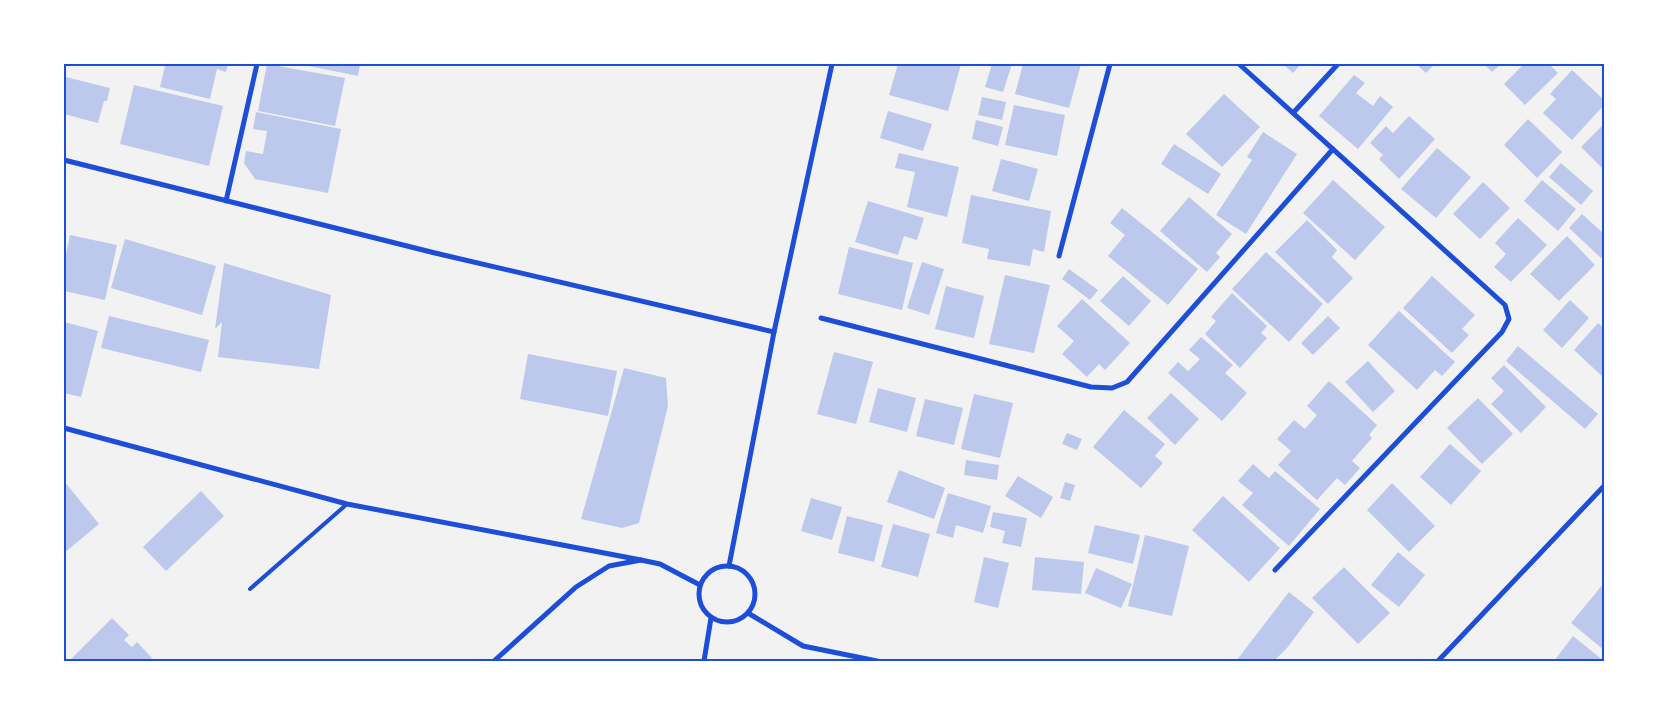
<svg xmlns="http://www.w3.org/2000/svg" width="1668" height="725" viewBox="0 0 1668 725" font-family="'Archivo Narrow',sans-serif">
<rect width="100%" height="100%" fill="#f2f2f2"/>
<g fill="#bdc9ec">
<polygon points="158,64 228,64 226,72 217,69 210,99 160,87 165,66"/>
<polygon points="267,64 345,78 335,126 258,111"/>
<polygon points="299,64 360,64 358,76"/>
<polygon points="898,64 961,64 948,111 889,95"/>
<polygon points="992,64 1012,64 1003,92 985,87"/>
<polygon points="1023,64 1081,64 1069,108 1015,94"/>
<polygon points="1283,64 1301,64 1293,73"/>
<polygon points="1416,64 1435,64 1426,73"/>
<polygon points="1484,64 1501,64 1492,72"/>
<polygon points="1524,64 1549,64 1558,73 1525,105 1504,84"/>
<polygon points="1572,70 1604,100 1604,105 1572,140 1543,113 1556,99 1550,94"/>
<polygon points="1354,75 1365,83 1356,93 1373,106 1380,96 1393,107 1358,149 1319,116"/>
<polygon points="66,77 110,88 107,101 104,101 98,123 64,114 64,87"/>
<polygon points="134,85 223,106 209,166 120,144"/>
<polygon points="1224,94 1260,127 1222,167 1186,134"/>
<polygon points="982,97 1006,102 1002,120 978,115"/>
<polygon points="1014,105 1065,115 1057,156 1005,145"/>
<polygon points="888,111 932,124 923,151 880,138"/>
<polygon points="256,112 341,129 328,193 255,179 244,163 246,151 263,154 267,131 253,129"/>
<polygon points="1409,116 1435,139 1399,179 1379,159 1383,155 1370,143 1386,126 1393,133"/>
<polygon points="1528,119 1562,152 1537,178 1504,145"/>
<polygon points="976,120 1003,127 998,146 972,139"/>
<polygon points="1604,124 1604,170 1581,147"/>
<polygon points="1263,132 1297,154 1246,234 1216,215 1252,160 1247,157"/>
<polygon points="1174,144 1221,174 1208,194 1161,164"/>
<polygon points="1437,148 1471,177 1436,218 1401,189"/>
<polygon points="899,153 959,167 947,217 907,207 915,172 895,168"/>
<polygon points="1001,159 1038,169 1029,201 992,191"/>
<polygon points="1561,163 1593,191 1581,205 1549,177"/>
<polygon points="1333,180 1385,227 1355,260 1303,213"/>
<polygon points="1542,180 1576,209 1558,231 1524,201"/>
<polygon points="1483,182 1510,208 1480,239 1453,214"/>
<polygon points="971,195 1051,211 1044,252 1033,249 1030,266 987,259 989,249 962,243"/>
<polygon points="1189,197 1232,234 1216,253 1220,257 1207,272 1160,231"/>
<polygon points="868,201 924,218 917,240 904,236 898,255 855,242"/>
<polygon points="1122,208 1198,269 1168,305 1108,256 1125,235 1110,223"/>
<polygon points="1582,214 1604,234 1604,255 1601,258 1569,228"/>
<polygon points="1518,218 1547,245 1511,282 1494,267 1506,254 1495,243"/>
<polygon points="1307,220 1337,250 1332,257 1353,278 1328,304 1275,252"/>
<polygon points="70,235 117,245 105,300 64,291 64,264"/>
<polygon points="1567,236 1595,265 1559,301 1530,274"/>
<polygon points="125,239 216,266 202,315 111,288"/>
<polygon points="849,247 913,263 902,310 838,294"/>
<polygon points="1266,252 1323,304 1289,342 1232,289"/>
<polygon points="922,262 944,269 929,315 907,308"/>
<polygon points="224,263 331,295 319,369 218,357 222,322 215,329"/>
<polygon points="1069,269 1098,290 1090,300 1062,279"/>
<polygon points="1005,275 1050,285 1034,353 989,344"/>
<polygon points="1123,276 1151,301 1129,326 1100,301"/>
<polygon points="1432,276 1475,315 1462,329 1469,335 1452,353 1403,308"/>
<polygon points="946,286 984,296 974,338 935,329"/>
<polygon points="1232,293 1267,326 1261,333 1267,338 1240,368 1205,334 1216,321 1211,317"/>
<polygon points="1082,299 1130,343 1105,370 1099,364 1087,377 1062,354 1074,341 1057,326"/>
<polygon points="1570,300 1589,318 1562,348 1543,330"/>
<polygon points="1399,311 1455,362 1442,376 1435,370 1417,390 1368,345"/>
<polygon points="109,316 209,340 201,372 101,348"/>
<polygon points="1328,316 1340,328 1313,355 1301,343"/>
<polygon points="64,322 98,331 81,397 64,393"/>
<polygon points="1598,323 1604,328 1604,378 1574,350"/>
<polygon points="1201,337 1233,365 1225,373 1247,393 1222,421 1168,373 1178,362 1188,371 1200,359 1189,350"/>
<polygon points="1518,346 1598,414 1585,429 1506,361"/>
<polygon points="834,352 873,362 856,424 817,414"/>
<polygon points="528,354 617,371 608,416 520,399"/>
<polygon points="1368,361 1395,391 1373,412 1345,382"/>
<polygon points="1504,365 1546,407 1521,433 1491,404 1504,391 1491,378"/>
<polygon points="624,368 666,378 668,406 639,523 622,528 581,519"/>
<polygon points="1329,381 1377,425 1369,435 1372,438 1352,461 1360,468 1345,485 1337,478 1317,500 1278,465 1291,451 1277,439 1294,420 1305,429 1317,415 1307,406"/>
<polygon points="878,388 916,398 907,432 869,422"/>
<polygon points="1171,393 1199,419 1175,445 1147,418"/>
<polygon points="974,394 1013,403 1000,458 961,449"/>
<polygon points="1478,398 1513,434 1482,464 1447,428"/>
<polygon points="925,399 963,408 954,445 916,436"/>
<polygon points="1124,410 1165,444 1155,456 1163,463 1141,488 1093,447"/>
<polygon points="1067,433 1082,439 1077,450 1062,444"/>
<polygon points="1450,444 1481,471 1451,505 1420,477"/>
<polygon points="966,460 999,465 997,480 964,475"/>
<polygon points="1253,464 1269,478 1275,471 1320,509 1289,546 1242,505 1253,493 1238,481"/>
<polygon points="899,470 945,488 934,519 887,502"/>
<polygon points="1018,476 1053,497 1041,518 1005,496"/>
<polygon points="64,481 99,524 64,553"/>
<polygon points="1065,482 1075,485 1070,501 1060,498"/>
<polygon points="1392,483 1435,526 1409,552 1367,510"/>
<polygon points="201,491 224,516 166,571 143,547"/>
<polygon points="948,493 991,506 983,533 956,525 953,538 936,533"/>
<polygon points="1223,496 1280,548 1249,582 1192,530"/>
<polygon points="811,498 842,507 832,540 801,531"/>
<polygon points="993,512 1027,518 1021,547 1002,543 1005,531 990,527"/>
<polygon points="847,516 883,525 874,562 838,553"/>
<polygon points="893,524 930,534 918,577 881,567"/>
<polygon points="1095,525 1140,535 1133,564 1088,553"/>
<polygon points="1145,535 1189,546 1172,616 1128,606"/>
<polygon points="1398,552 1425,575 1399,607 1371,585"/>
<polygon points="984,557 1009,563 998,608 974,602"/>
<polygon points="1035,557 1084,562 1081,594 1032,590"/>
<polygon points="1344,567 1390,613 1358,644 1312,598"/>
<polygon points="1096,568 1132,584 1121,608 1085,593"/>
<polygon points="1604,583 1604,650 1571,623"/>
<polygon points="1289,592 1314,612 1287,648 1274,661 1236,661"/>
<polygon points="112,618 129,635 124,640 132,647 137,642 152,658 149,661 73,661 71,659"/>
<polygon points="1573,636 1604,661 1554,661"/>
</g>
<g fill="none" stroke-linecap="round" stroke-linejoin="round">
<polyline stroke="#1d4ed8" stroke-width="4" points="250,589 347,504"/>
<g stroke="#1d4ed8" stroke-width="5">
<polyline points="1239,64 1505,305 1509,319 1502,332 1275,570"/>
<polyline points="1293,113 1338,64"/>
<polyline points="64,160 435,253 774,332"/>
<polyline points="226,201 257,64"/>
<polyline points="1059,256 1110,64"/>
<polyline points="821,318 1091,387 1112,388 1127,382 1333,149"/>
<polyline points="64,428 347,504 641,560"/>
<polyline points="729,566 774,332 832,64"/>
<circle cx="727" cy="594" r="28"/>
<polyline points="748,613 803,646 877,661"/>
<polyline points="494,661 576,587 609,566 641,560 660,564 700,585"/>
<polyline points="704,661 711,618"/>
<polyline points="1438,661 1604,486"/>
</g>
</g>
<rect width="1668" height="725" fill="none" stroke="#ffffff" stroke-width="130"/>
<rect x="65" y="65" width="1538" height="595" fill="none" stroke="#1d4ed8" stroke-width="2"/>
</svg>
